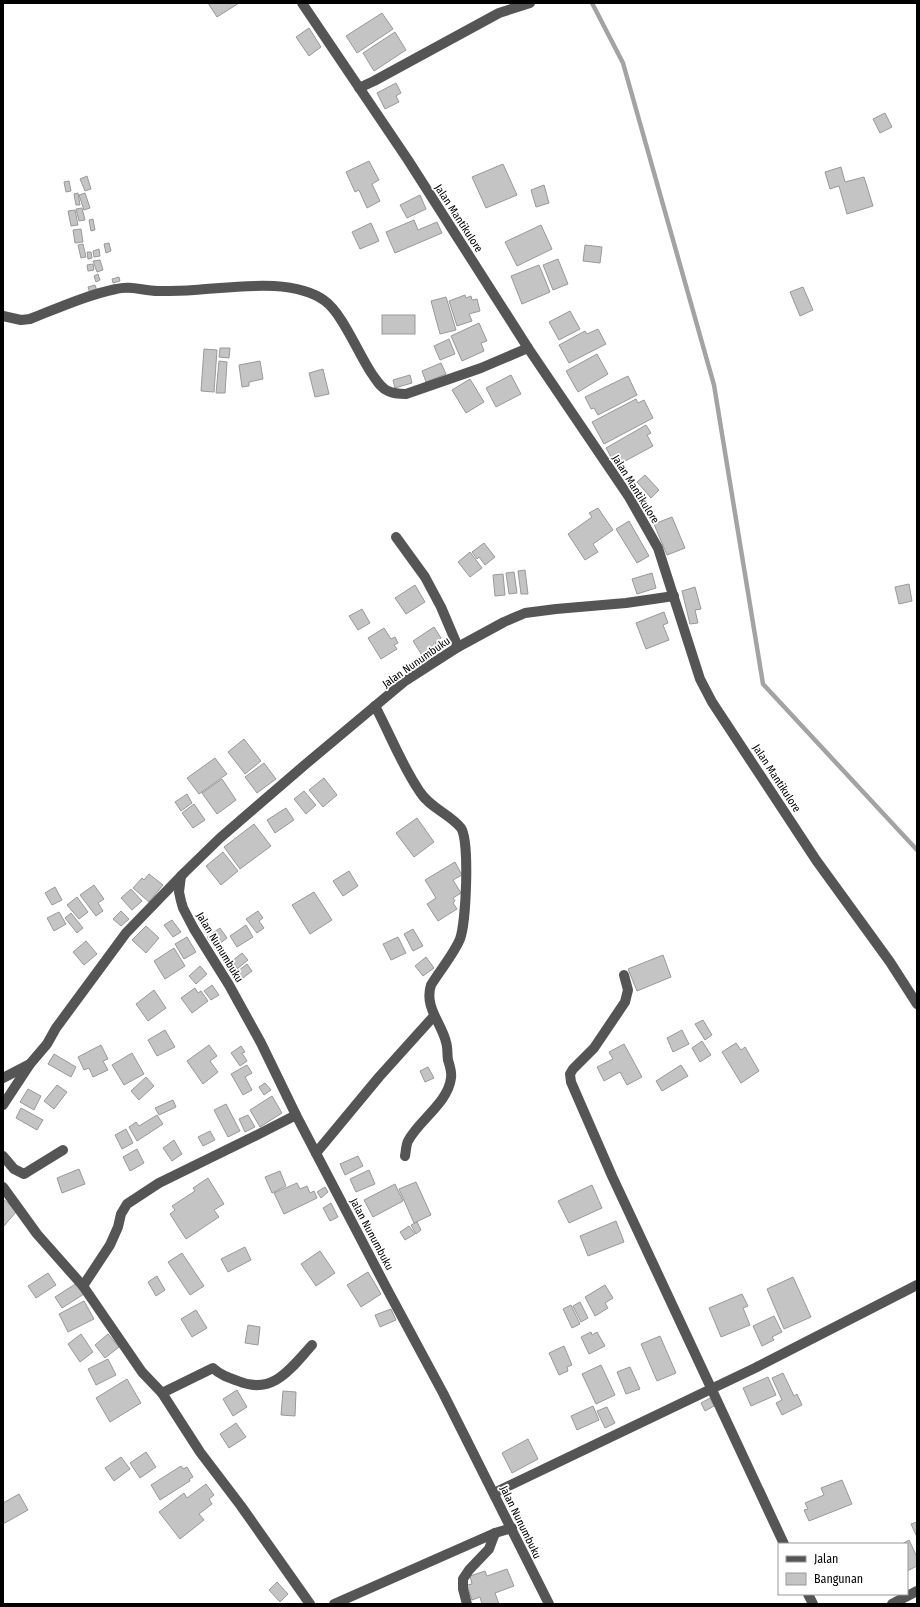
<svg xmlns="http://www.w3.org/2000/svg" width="920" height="1607" viewBox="0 0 920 1607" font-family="'Fira Sans Condensed',sans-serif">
<rect width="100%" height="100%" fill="#fff"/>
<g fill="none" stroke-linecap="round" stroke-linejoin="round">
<polyline stroke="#a3a3a3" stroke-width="4.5" points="592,3 623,63 714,385 763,684 917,850"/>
</g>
<g fill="#c4c4c4" stroke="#999">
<polygon points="208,3 239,3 217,17"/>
<polygon points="382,13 393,29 357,53 346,36"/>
<polygon points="309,28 321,47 309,56 296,37"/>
<polygon points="395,32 406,50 374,71 363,53"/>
<polygon points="396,83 401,93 396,96 399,102 385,109 377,93"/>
<polygon points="885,113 892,127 880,133 873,119"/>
<polygon points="369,161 379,180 372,184 380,201 367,208 359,190 355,192 346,172"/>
<polygon points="503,164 517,195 486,208 472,177"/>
<polygon points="841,167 845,182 864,177 873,206 847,214 839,186 830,189 825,172"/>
<polygon points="87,176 91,189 85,191 80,179"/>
<polygon points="69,181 71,191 66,192 64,182"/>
<polygon points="544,185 549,203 536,207 531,190"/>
<polygon points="78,193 80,205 76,205 74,194"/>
<polygon points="85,193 90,208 84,210 79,195"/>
<polygon points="420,195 426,209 407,218 400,205"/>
<polygon points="82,208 85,220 79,221 76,209"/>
<polygon points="75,210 78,225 71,226 68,211"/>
<polygon points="93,219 95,230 91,231 89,220"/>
<polygon points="414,220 418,230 437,222 442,233 395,253 386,232"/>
<polygon points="371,223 379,241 360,249 352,232"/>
<polygon points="541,225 552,249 517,266 505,242"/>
<polygon points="81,229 83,242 75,243 73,230"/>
<polygon points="109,243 111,251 106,253 104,244"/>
<polygon points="83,244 86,257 81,258 78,245"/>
<polygon points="585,245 602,247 600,263 583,261"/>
<polygon points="99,249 100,256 94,257 93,251"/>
<polygon points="87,252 91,252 92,258 88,259"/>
<polygon points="558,259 568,284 553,290 543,265"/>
<polygon points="100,260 103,270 97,272 93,261"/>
<polygon points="93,264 94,270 88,271 87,265"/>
<polygon points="539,265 550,292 522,304 511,276"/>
<polygon points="98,274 100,280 96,282 94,276"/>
<polygon points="119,277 120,281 113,283 112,279"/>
<polygon points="95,285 97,291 90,293 88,287"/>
<polygon points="803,287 813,310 800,316 790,292"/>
<polygon points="465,295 466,298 471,296 472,300 477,299 480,311 469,314 472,321 457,326 449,301"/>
<polygon points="446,297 456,330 440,334 431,301"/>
<polygon points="570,311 580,329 559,340 549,322"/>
<rect x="382" y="315" width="33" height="19"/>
<polygon points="479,323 487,341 481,343 484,351 462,361 451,336"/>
<polygon points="598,329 606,344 569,363 559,345 585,331 587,334"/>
<polygon points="449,339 455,354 440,360 434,346"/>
<polygon points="220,348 230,348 229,358 219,357"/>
<polygon points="204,349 217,350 214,392 201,391"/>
<polygon points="597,354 608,374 578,392 566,371"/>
<polygon points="219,361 227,362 225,393 216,393"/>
<polygon points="260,361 263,379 249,382 249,386 242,387 239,365"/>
<polygon points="441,363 446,374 426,382 422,371"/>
<polygon points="323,369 329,394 315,397 309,373"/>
<polygon points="410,375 412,383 395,388 393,380"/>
<polygon points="511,375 521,394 496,407 486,388"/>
<polygon points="628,376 637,395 598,415 594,408 591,409 585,397"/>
<polygon points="470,379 484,402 466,413 452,390"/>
<polygon points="636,399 638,403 644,400 653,418 604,444 592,422"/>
<polygon points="646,425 651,433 647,435 653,446 616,466 606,448"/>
<polygon points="645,475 659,490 651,498 637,482"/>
<polygon points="598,508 613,530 593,544 598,552 585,560 568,534 592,517 589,513"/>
<polygon points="672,517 685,548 667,555 654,524"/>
<polygon points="629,521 649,556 637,563 616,529"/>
<polygon points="484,543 495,557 485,565 479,557 477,559 472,552"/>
<polygon points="470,552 482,568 470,577 458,562"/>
<polygon points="525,570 528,594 521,594 518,571"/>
<polygon points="514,572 517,593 509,594 506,573"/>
<polygon points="652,573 656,588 637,594 632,579"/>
<polygon points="503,574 505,595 495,596 493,575"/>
<polygon points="909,584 912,601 899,604 895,587"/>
<polygon points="415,585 425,602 406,614 395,598"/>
<polygon points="695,587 701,609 695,610 698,623 690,624 682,591"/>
<polygon points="362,609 370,623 358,630 349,616"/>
<polygon points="664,612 668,623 663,625 669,640 646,649 636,623"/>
<polygon points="434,627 441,638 435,643 438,647 423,657 413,641"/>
<polygon points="384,628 391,639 395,637 398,643 394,645 397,649 381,659 368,638"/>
<polygon points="244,739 261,761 245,774 228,752"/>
<polygon points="215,758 227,774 199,794 187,778"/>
<polygon points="264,763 276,779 257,793 245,777"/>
<polygon points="324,778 337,795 323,807 309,790"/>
<polygon points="222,779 236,800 217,814 202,793"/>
<polygon points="304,791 316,805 306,814 294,799"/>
<polygon points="187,794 192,803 181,811 175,802"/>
<polygon points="194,804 205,820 193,828 182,813"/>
<polygon points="286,808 294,820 275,833 267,820"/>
<polygon points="417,818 434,842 414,857 396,833"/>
<polygon points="254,824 271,846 240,869 224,847"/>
<polygon points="223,852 238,871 221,885 206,866"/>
<polygon points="455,862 462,875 453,880 461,893 453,898 455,901 453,903 457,909 438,921 427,904 436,898 425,880"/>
<polygon points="349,871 358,886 343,896 333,881"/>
<polygon points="149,874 163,885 149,902 133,888 142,878 144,880"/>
<polygon points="94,885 104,899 98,903 103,911 96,916 80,895"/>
<polygon points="55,887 62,900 52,905 45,893"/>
<polygon points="131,889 142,901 132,910 121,898"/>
<polygon points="314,892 332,920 310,934 292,905"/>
<polygon points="77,897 88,912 79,919 67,905"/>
<polygon points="121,911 129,919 121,926 113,919"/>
<polygon points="258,911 263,918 259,921 264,928 257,933 246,919"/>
<polygon points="59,912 66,924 54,931 47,918"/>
<polygon points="71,913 83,928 77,933 65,918"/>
<polygon points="172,920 181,932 173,937 164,925"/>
<polygon points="246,925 253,937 237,947 230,936"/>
<polygon points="146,926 159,938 146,953 132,940"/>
<polygon points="220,928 227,938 215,947 207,937"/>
<polygon points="413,929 423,946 413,951 404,934"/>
<polygon points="187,937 196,952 184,959 175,944"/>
<polygon points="398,937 406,953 391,960 383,944"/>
<polygon points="86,941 97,954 84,965 73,952"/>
<polygon points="174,948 185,966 165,979 154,961"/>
<polygon points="242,953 248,960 237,969 232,961"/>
<polygon points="663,955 671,977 637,991 628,969"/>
<polygon points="426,957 434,968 423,976 415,966"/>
<polygon points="247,964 252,971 243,978 238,971"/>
<polygon points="200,966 207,974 196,984 189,976"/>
<polygon points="212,985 219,995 211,1000 204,991"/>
<polygon points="195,988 198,993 201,991 208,1001 192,1013 181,998"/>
<polygon points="154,990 166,1008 148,1021 136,1004"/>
<polygon points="703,1020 712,1035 705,1040 695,1024"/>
<polygon points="165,1030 175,1047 157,1056 148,1040"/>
<polygon points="682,1030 689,1044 673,1052 667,1038"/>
<polygon points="702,1041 711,1055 700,1062 692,1048"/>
<polygon points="736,1043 741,1050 745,1047 759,1071 741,1083 722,1052"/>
<polygon points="624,1044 642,1077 627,1085 620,1072 604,1081 597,1067 613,1059 609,1052"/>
<polygon points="101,1045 108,1059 103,1061 108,1070 93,1077 89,1068 84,1070 78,1057"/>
<polygon points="209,1045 217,1056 210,1061 218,1072 203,1084 187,1061"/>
<polygon points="241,1046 245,1052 242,1053 247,1061 240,1066 231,1053"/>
<polygon points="132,1053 144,1074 124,1085 112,1065"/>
<polygon points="54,1054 76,1067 71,1077 48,1064"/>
<polygon points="247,1065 252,1073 245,1077 252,1090 243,1095 231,1074"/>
<polygon points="681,1065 688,1076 662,1091 656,1081"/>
<polygon points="428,1067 434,1078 425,1082 420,1071"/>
<polygon points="146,1077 154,1086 139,1100 131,1091"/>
<polygon points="265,1083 271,1090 264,1095 259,1087"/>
<polygon points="57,1085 67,1092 54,1109 44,1101"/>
<polygon points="28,1089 41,1096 34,1110 20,1102"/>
<polygon points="272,1096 282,1113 260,1127 250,1110"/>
<polygon points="173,1100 176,1107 159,1115 155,1108"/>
<polygon points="226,1104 240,1131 228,1137 214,1110"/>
<polygon points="21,1108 43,1120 37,1130 16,1118"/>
<polygon points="157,1115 163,1124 137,1141 129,1127 136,1122 139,1126"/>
<polygon points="248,1115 255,1127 245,1132 239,1119"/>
<polygon points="126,1129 133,1143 122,1149 115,1135"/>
<polygon points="210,1131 215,1140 203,1146 198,1137"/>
<polygon points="174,1140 182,1154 172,1161 163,1148"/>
<polygon points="137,1149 144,1163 130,1171 123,1157"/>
<polygon points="358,1156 363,1166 345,1175 340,1164"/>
<polygon points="79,1169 85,1184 62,1193 57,1178"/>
<polygon points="369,1170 375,1184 356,1192 350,1179"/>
<polygon points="280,1171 286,1186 272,1193 265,1177"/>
<polygon points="208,1178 224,1204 214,1210 219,1217 186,1239 170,1214 175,1210 172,1206 195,1191 193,1188"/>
<polygon points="416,1182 431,1215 414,1223 399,1189"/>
<polygon points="297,1183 300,1189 307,1186 310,1193 314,1191 317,1198 284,1214 274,1193"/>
<polygon points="395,1184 403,1201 373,1217 364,1200"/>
<polygon points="592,1185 602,1208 569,1223 558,1201"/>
<polygon points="325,1187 328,1192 321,1198 317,1192"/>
<polygon points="3,1199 17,1211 3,1227"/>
<polygon points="331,1203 338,1217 330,1221 323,1208"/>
<polygon points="616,1221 624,1242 588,1256 580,1236"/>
<polygon points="417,1222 421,1230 416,1234 411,1225"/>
<polygon points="409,1226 415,1234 405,1240 400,1232"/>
<polygon points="245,1247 251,1260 228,1272 221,1259"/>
<polygon points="320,1251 335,1273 316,1286 301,1264"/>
<polygon points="182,1253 204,1286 190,1295 168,1262"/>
<polygon points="368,1272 381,1294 361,1307 347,1285"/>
<polygon points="48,1273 56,1285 36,1298 28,1286"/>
<polygon points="157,1276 165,1290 156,1296 148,1282"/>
<polygon points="793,1277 811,1317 784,1329 767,1289"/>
<polygon points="77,1283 84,1294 62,1308 55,1297"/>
<polygon points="605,1285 613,1298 605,1303 608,1308 595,1316 585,1297"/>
<polygon points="742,1294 748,1306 743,1308 750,1325 721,1337 709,1308"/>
<polygon points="84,1301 94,1319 68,1332 59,1314"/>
<polygon points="580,1302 588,1318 581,1322 573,1306"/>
<polygon points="571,1305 580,1324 572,1328 563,1309"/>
<polygon points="391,1309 396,1320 380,1327 375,1315"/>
<polygon points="196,1310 207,1328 192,1337 181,1319"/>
<polygon points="774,1316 782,1332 772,1337 774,1340 762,1346 753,1326"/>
<polygon points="248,1325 260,1327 258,1345 245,1343"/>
<polygon points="591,1332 592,1335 597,1332 605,1346 589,1354 581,1337"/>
<polygon points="81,1334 93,1352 80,1362 68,1344"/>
<polygon points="108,1334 119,1347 105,1358 95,1345"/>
<polygon points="660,1336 676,1373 657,1381 641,1344"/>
<polygon points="564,1346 572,1365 567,1367 568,1371 559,1375 549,1353"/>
<polygon points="108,1359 116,1375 96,1385 88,1369"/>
<polygon points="601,1365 615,1395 596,1404 582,1374"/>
<polygon points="630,1367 640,1389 626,1394 617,1372"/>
<polygon points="783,1373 794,1396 797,1394 802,1405 782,1415 776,1403 782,1400 772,1378"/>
<polygon points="768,1377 776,1395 751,1406 743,1388"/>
<polygon points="127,1379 141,1403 110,1422 96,1398"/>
<polygon points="237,1390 247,1407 233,1416 223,1399"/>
<polygon points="283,1391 296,1392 295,1416 281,1415"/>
<polygon points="710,1398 714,1406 705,1411 701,1403"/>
<polygon points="593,1406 599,1420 577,1430 571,1416"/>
<polygon points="607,1407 615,1423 605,1428 597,1411"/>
<polygon points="236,1423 246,1437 229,1448 220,1434"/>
<polygon points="528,1439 538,1459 512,1473 502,1453"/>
<polygon points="146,1452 156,1467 140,1478 130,1463"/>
<polygon points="121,1457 130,1469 114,1481 105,1468"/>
<polygon points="181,1466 183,1469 187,1467 193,1477 189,1479 190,1481 160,1500 151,1485"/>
<polygon points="842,1480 852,1504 809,1521 804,1510 808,1509 805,1503 824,1495 821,1488"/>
<polygon points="206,1484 214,1495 209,1499 212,1504 199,1514 204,1520 180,1539 159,1512 184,1493 187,1498"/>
<polygon points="19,1494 28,1510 3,1524 3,1503"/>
<polygon points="917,1522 917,1537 911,1524"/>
<polygon points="909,1540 917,1557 917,1566 907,1571 907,1544 902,1544"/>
<polygon points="507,1569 514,1586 495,1593 499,1604 482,1604 480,1597 472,1600 467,1585 472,1584 470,1576 485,1571 487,1576"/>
<polygon points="277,1582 288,1594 280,1602 269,1590"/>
</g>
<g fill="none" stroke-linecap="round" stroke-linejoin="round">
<g stroke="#555" stroke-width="10">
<polyline points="302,3 408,160 528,348 629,497 658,548 700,679 712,702 816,860 890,962 917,1004"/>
<polyline points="359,88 374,81 499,13 530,3"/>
<path d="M 3,316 L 21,320 L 30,319 C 58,308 87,295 116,289 C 131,285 143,291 158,291 C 170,291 182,291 194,290 C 232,288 292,277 325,301 C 342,313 359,355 372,374 C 377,381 381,388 388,391 C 394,394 400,394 406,394 L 481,368 L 528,348"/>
<polyline points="396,537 425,577 441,607 458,647"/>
<path d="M 375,706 C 390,734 402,766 420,792 C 430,808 450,814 461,828 C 470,841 466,923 460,939 C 454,954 440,970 431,985 C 424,1007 441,1022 446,1042 C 448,1048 447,1054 448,1060 C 450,1066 452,1072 451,1078 C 448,1103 419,1120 408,1141 C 406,1145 406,1151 405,1156"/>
<polyline points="181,876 179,892 181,901 183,908 194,929 229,985 261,1043 296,1115 387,1289 443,1393 549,1604"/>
<polyline points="624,975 628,990 625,1002 594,1048 573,1069 570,1074 571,1082 612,1176 784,1544"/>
<polyline points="3,1078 30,1064"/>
<polyline points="3,1105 30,1064 47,1044 56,1028 126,933 185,872 220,838 307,763 405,681 458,647 504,622 525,613 556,609 626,603 674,596"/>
<polyline points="316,1153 379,1077 434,1016"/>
<polyline points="3,1156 14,1169 24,1174 63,1150"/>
<polyline points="3,1187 37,1234 83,1286 142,1372 162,1393 200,1452 241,1506 310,1604"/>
<polyline points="83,1286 110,1245 118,1227 121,1214 127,1204 159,1183 255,1136 296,1115"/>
<path d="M 162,1393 L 213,1368 C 220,1375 229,1378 238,1381 C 273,1396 291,1368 312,1345"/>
<polyline points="494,1493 755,1368 917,1285"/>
<polyline points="808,1594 813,1604"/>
<polyline points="334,1604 495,1533 512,1528"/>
<polyline points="467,1604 463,1589 463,1579 469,1570 489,1549 495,1533"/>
<polyline points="892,1604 917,1591"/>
</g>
</g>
<g text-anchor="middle" stroke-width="3.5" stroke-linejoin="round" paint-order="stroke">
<g font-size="11" fill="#000" stroke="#fff">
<text transform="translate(459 218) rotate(57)" y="4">Jalan Mantikulore</text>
<text transform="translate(636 489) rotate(58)" y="4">Jalan Mantikulore</text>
<text transform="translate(416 662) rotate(-35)" y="4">Jalan Nunumbuku</text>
<text transform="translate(777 778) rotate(57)" y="4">Jalan Mantikulore</text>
<text transform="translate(220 947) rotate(59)" y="4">Jalan Nunumbuku</text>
<text transform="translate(372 1234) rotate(62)" y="4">Jalan Nunumbuku</text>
<text transform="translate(521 1522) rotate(64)" y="4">Jalan Nunumbuku</text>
</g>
</g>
<rect width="920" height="1607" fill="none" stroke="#000000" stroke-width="8"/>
<rect x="778" y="1543" width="130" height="52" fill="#ffffff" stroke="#999999"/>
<rect x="786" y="1556" width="20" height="6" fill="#555555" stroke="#999999"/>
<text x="814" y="1563" font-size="12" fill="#000000">Jalan</text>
<rect x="786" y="1573" width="20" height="12" fill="#c4c4c4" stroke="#999999"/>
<text x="814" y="1583" font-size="12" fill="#000000">Bangunan</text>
</svg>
